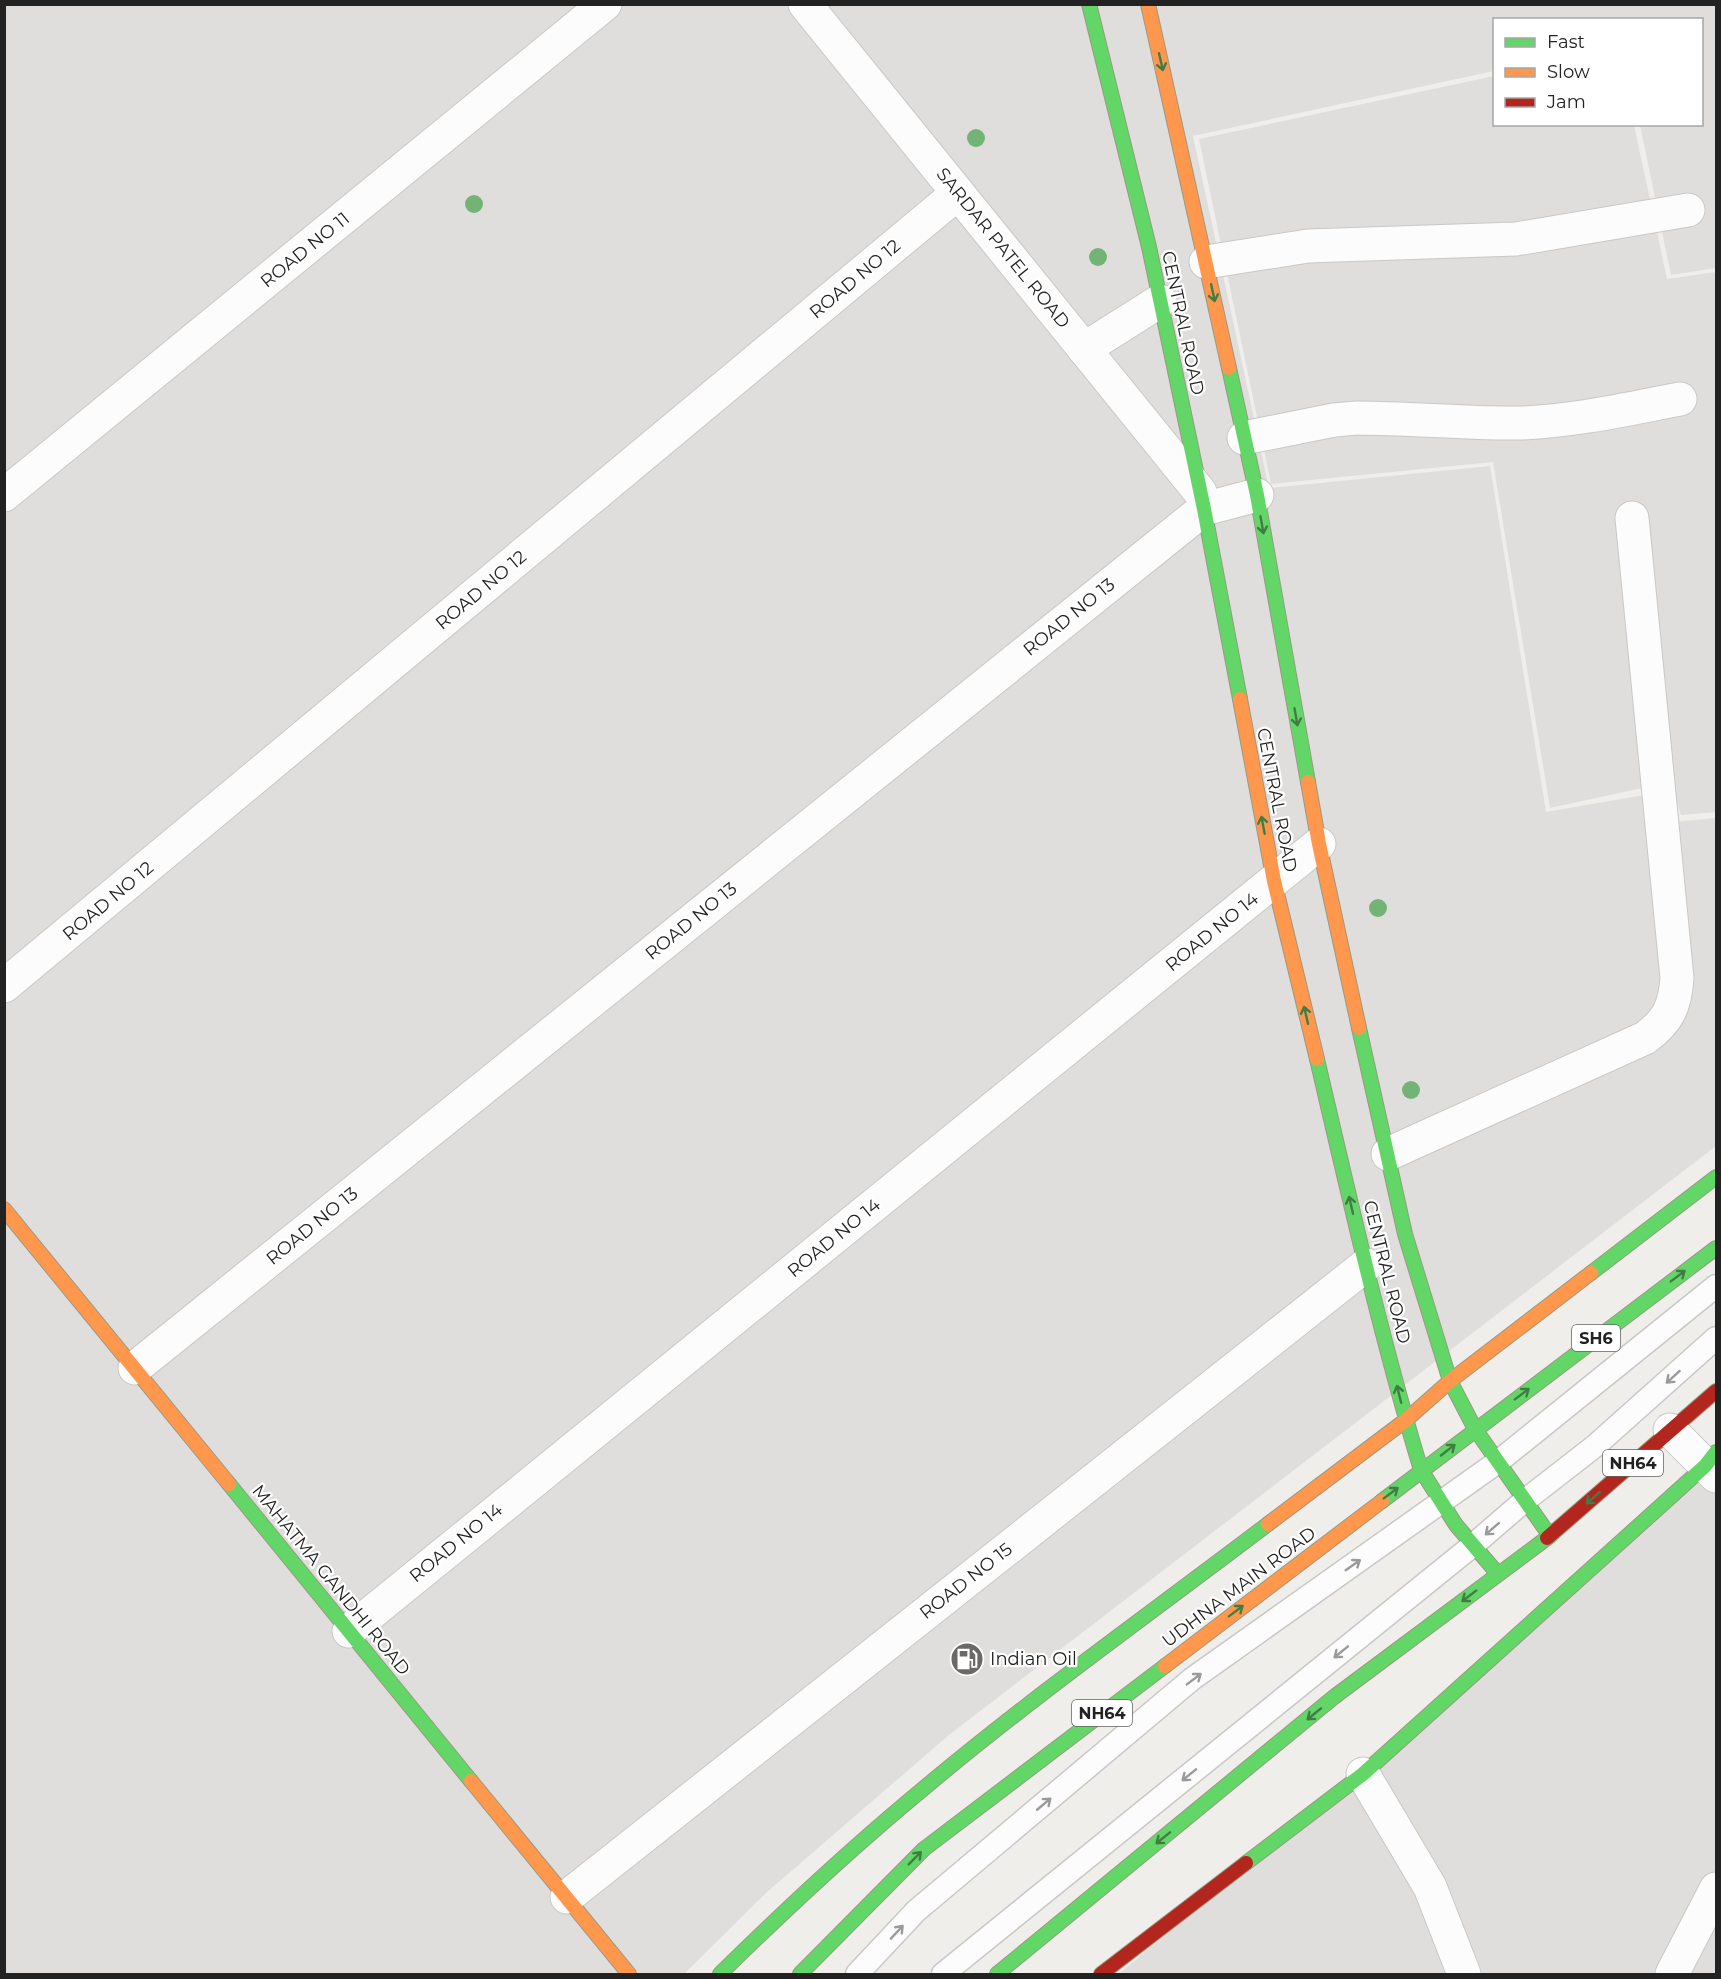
<svg xmlns="http://www.w3.org/2000/svg" width="1721" height="1979" viewBox="0 0 1721 1979" font-family="Montserrat,sans-serif">
<rect width="100%" height="100%" fill="#f0eeeb"/>
<g fill="#dfdedc">
<polygon points="5,5 1716,5 1716,268 1671,275 1640,125 1702,124 1702,20 1494,20 1494,71 1193,136 1269,488 1490,466 1546,812 1667,791 1673,822 1716,818 1716,1146 949,1735 767,1892 684,1974 5,1974"/>
<polygon points="1494,76 1494,124 1634,125 1667,279 1716,272 1716,812 1681,815 1670,782 1550,808 1493,462 1271,484 1199,139"/>
<polygon points="1716,1469 1716,1974 1119,1974"/>
</g>
<g fill="none" stroke-linecap="round" stroke-linejoin="round">
<defs>
<g id="lane">
<polyline points="857,1974 916,1911 1192,1679 1499,1461 1716,1286"/>
<polyline points="943,1974 1472,1546 1523,1502 1595,1446 1716,1338"/>
</g>
<g id="street">
<polyline points="805,4 1200,492"/>
<polyline points="1206,262 1308,246 1516,239 1688,210"/>
<polyline points="1084,349 1160,301"/>
<path d="M 1244,438 L 1334,420 L 1357,418 C 1412,418 1467,424 1522,423 C 1575,421 1627,409 1680,399"/>
<polyline points="4,495 605,4"/>
<polyline points="4,986 958,193"/>
<path d="M 1388,1154 L 1645,1038 C 1668,1021 1675,1007 1677,978 L 1632,518"/>
<polyline points="135,1368 1204,509 1257,495"/>
<polyline points="1670,1430 1716,1476"/>
<polyline points="349,1631 1319,844"/>
<polyline points="1363,1774 1430,1887 1464,1974"/>
<polyline points="567,1897 1366,1265"/>
<polyline points="1672,1974 1716,1889"/>
</g>
<g id="fast">
<polyline points="1089,4 1149,247 1204,509 1240,699"/>
<polyline points="1229,368 1257,495 1308,782"/>
<polyline points="1359,1028 1405,1234 1450,1381 1475,1429"/>
<path d="M 1317,1059 C 1349,1196 1380,1334 1421,1470"/>
<polyline points="1591,1273 1716,1177"/>
<polyline points="1475,1429 1550,1536"/>
<polyline points="1421,1470 1456,1525 1498,1574"/>
<polyline points="229,1484 471,1781"/>
<polyline points="1382,1501 1716,1248"/>
<polyline points="1246,1863 1363,1774 1705,1466 1716,1452"/>
<path d="M 720,1974 C 787,1908 856,1844 929,1784 C 1038,1693 1155,1610 1268,1524"/>
<polyline points="800,1974 924,1849 1165,1666"/>
<polyline points="997,1974 1334,1697 1547,1538"/>
</g>
<g id="slow">
<polyline points="1148,4 1229,368"/>
<polyline points="1240,699 1274,881 1317,1059"/>
<polyline points="1308,782 1319,844 1359,1028"/>
<polyline points="4,1209 229,1484"/>
<polyline points="1268,1524 1406,1420 1450,1381 1591,1273"/>
<polyline points="1165,1666 1382,1501"/>
<polyline points="471,1781 629,1974"/>
</g>
<g id="jam">
<polyline points="1547,1538 1716,1391"/>
<polyline points="1101,1974 1246,1863"/>
</g>
</defs>
<use href="#lane" stroke="#c9c8c7" stroke-width="25"/>
<use href="#street" stroke="#c9c8c7" stroke-width="35"/>
<use href="#fast" stroke="#999a82" stroke-width="16"/>
<use href="#slow" stroke="#999a82" stroke-width="16"/>
<use href="#jam" stroke="#999a82" stroke-width="16"/>
<use href="#lane" stroke="#fdfcfc" stroke-width="22"/>
<use href="#street" stroke="#fdfcfc" stroke-width="33"/>
<use href="#fast" stroke="#63d668" stroke-width="14"/>
<use href="#slow" stroke="#ff974d" stroke-width="14"/>
<use href="#jam" stroke="#b3261e" stroke-width="14"/>
</g>
<g fill="#73b476">
<circle cx="976" cy="138" r="9"/>
<circle cx="474" cy="204" r="9"/>
<circle cx="1098" cy="257" r="9"/>
<circle cx="1378" cy="908" r="9"/>
<circle cx="1411" cy="1090" r="9"/>
</g>
<defs><path id="oneway-shaft" d="M-6 0H5M1.5-3L5.5 0L1.5 3" fill="none" stroke-width="1.6" stroke-linecap="round" stroke-linejoin="round" transform="scale(1.5)"/></defs>
<g stroke="#427c45">
<use href="#oneway-shaft" transform="translate(1161 62) rotate(77)"/>
<use href="#oneway-shaft" transform="translate(1213 293) rotate(78)"/>
<use href="#oneway-shaft" transform="translate(1262 525) rotate(80)"/>
<use href="#oneway-shaft" transform="translate(1296 717) rotate(80)"/>
<use href="#oneway-shaft" transform="translate(1263 825) rotate(-101)"/>
<use href="#oneway-shaft" transform="translate(1306 1015) rotate(-103)"/>
<use href="#oneway-shaft" transform="translate(1351 1205) rotate(-103)"/>
<use href="#oneway-shaft" transform="translate(1678 1276) rotate(-37)"/>
<use href="#oneway-shaft" transform="translate(1399 1394) rotate(-104)"/>
<use href="#oneway-shaft" transform="translate(1522 1394) rotate(-37)"/>
<use href="#oneway-shaft" transform="translate(1448 1450) rotate(-38)"/>
<use href="#oneway-shaft" transform="translate(1391 1493) rotate(-37)"/>
<use href="#oneway-shaft" transform="translate(1593 1498) rotate(139)"/>
<use href="#oneway-shaft" transform="translate(1469 1596) rotate(143)"/>
<use href="#oneway-shaft" transform="translate(1236 1611) rotate(-37)"/>
<use href="#oneway-shaft" transform="translate(1314 1714) rotate(141)"/>
<use href="#oneway-shaft" transform="translate(1163 1838) rotate(141)"/>
<use href="#oneway-shaft" transform="translate(915 1858) rotate(-45)"/>
</g>
<g stroke="#9a9a9a">
<use href="#oneway-shaft" transform="translate(1673 1377) rotate(138)"/>
<use href="#oneway-shaft" transform="translate(1492 1529) rotate(139)"/>
<use href="#oneway-shaft" transform="translate(1353 1565) rotate(-35)"/>
<use href="#oneway-shaft" transform="translate(1341 1652) rotate(141)"/>
<use href="#oneway-shaft" transform="translate(1194 1679) rotate(-37)"/>
<use href="#oneway-shaft" transform="translate(1189 1775) rotate(141)"/>
<use href="#oneway-shaft" transform="translate(1044 1804) rotate(-40)"/>
<use href="#oneway-shaft" transform="translate(897 1932) rotate(-47)"/>
</g>
<defs>
<symbol id="fuel-disc" viewBox="-11 -11 22 22"><circle r="9.5" fill="#6a6968" stroke="#fff"/><path d="M-5.5-6h7V0h2V4h1.3V-2.5L3-4.5l.8-.8L6-3V5H2.5V1h-1V6h-7ZM-4.2-4.7v3.2H.2V-4.7Z" fill="#fff"/></symbol>
</defs>
<g fill-rule="evenodd">
<use href="#fuel-disc" x="948" y="1640" width="38" height="38"/>
</g>
<g text-anchor="middle" stroke-width="4.5" stroke-linejoin="round" paint-order="stroke">
<g fill="#fff" stroke="#646464" stroke-width="1.5">
<rect x="1572" y="1325" width="48" height="26" rx="4.5"/>
<rect x="1603" y="1450" width="60" height="26" rx="4.5"/>
<rect x="1072" y="1700" width="60" height="26" rx="4.5"/>
</g>
<g font-size="16" font-weight="bold" fill="#222">
<text x="1596" y="1344">SH6</text>
<text x="1633" y="1469">NH64</text>
<text x="1102" y="1719">NH64</text>
</g>
<g font-size="18" fill="#222" stroke="#fff">
<text transform="translate(1003 248) rotate(51)" y="6">SARDAR PATEL ROAD</text>
<text transform="translate(305 250) rotate(-39)" y="6">ROAD NO 11</text>
<text transform="translate(855 279) rotate(-40)" y="6">ROAD NO 12</text>
<text transform="translate(1183 323) rotate(78)" y="6">CENTRAL ROAD</text>
<text transform="translate(481 590) rotate(-40)" y="6">ROAD NO 12</text>
<text transform="translate(1069 617) rotate(-39)" y="6">ROAD NO 13</text>
<text transform="translate(1277 800) rotate(79)" y="6">CENTRAL ROAD</text>
<text transform="translate(108 901) rotate(-40)" y="6">ROAD NO 12</text>
<text transform="translate(691 921) rotate(-39)" y="6">ROAD NO 13</text>
<text transform="translate(1212 932) rotate(-39)" y="6">ROAD NO 14</text>
<text transform="translate(312 1226) rotate(-39)" y="6">ROAD NO 13</text>
<text transform="translate(834 1238) rotate(-39)" y="6">ROAD NO 14</text>
<text transform="translate(1387 1272) rotate(76)" y="6">CENTRAL ROAD</text>
<text transform="translate(456 1543) rotate(-39)" y="6">ROAD NO 14</text>
<text transform="translate(331 1580) rotate(51)" y="6">MAHATMA GANDHI ROAD</text>
<text transform="translate(966 1581) rotate(-38)" y="6">ROAD NO 15</text>
<text transform="translate(1239 1587) rotate(-37)" y="6">UDHNA MAIN ROAD</text>
</g>
<g font-size="18" fill="#222" stroke="#fff" text-anchor="start">
<text x="990" y="1665">Indian Oil</text>
</g>
</g>
<rect width="1721" height="1979" fill="none" stroke="#222222" stroke-width="12"/>
<rect x="1493" y="18" width="210" height="108" fill="#ffffff" stroke="#a7a7a7" stroke-width="1.5"/>
<rect x="1505" y="38" width="30" height="9" fill="#63d668" stroke="#a7a7a7" stroke-width="1.5"/>
<text x="1547" y="48" font-size="18" fill="#222222">Fast</text>
<rect x="1505" y="68" width="30" height="9" fill="#ff974d" stroke="#a7a7a7" stroke-width="1.5"/>
<text x="1547" y="78" font-size="18" fill="#222222">Slow</text>
<rect x="1505" y="98" width="30" height="9" fill="#b3261e" stroke="#a7a7a7" stroke-width="1.5"/>
<text x="1547" y="108" font-size="18" fill="#222222">Jam</text>
</svg>
